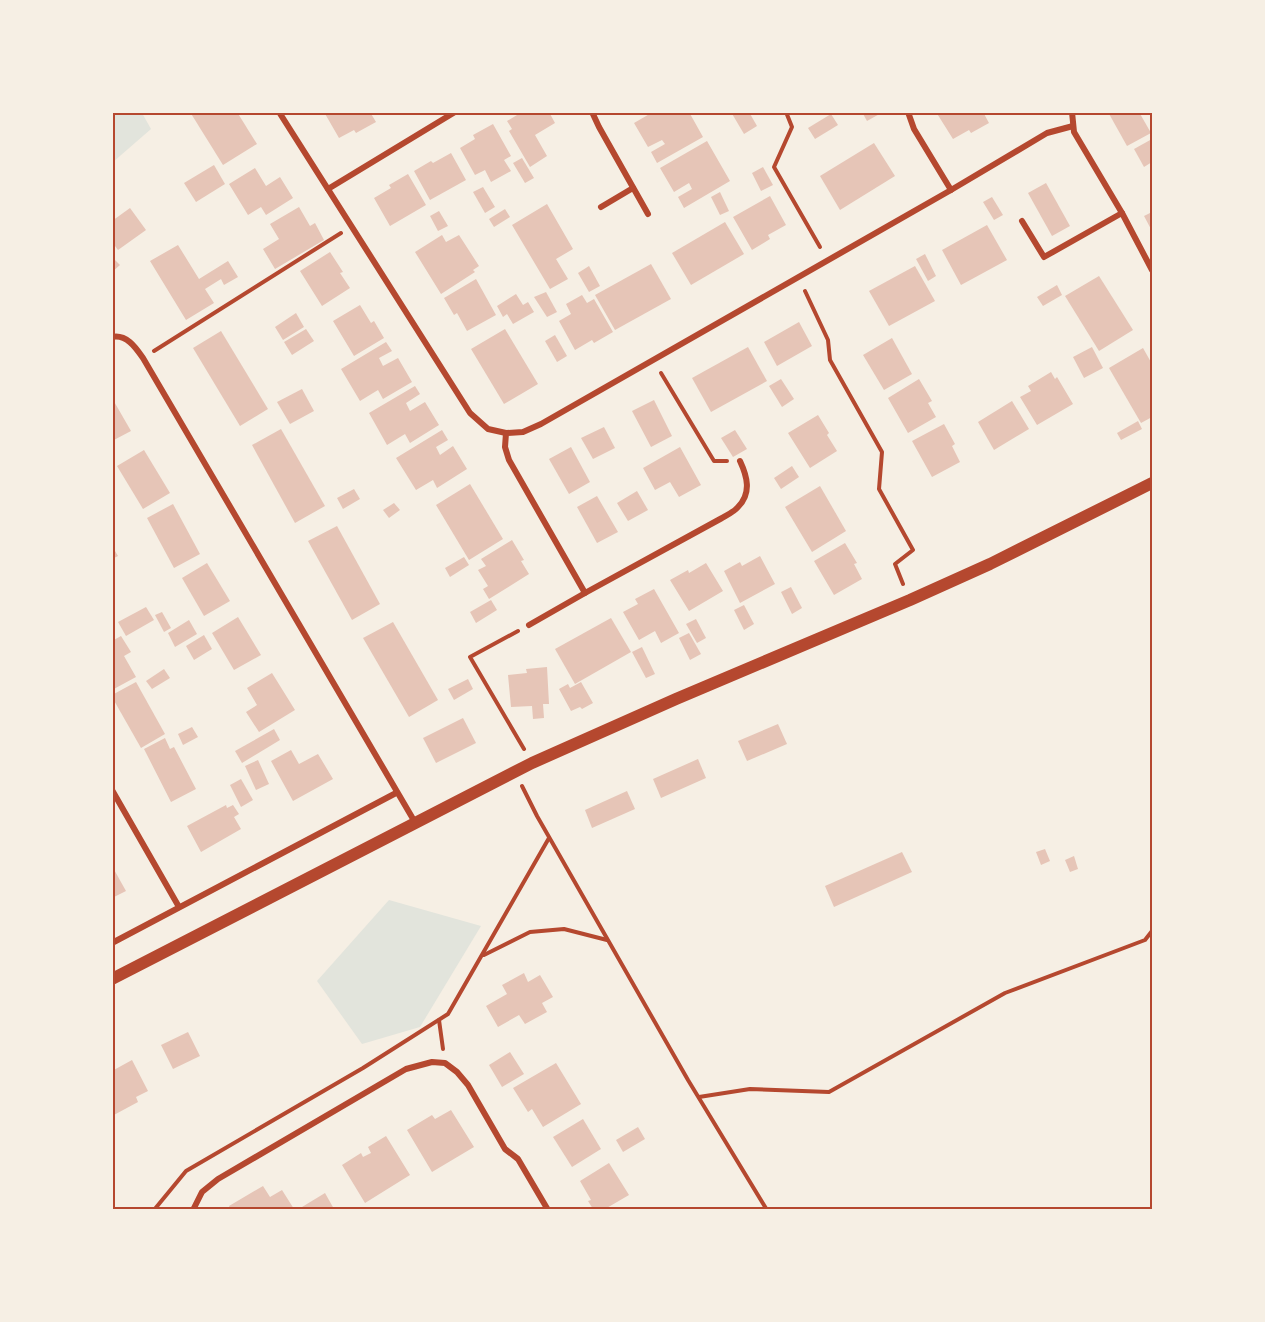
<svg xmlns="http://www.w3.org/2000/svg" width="1265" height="1322" viewBox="0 0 1265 1322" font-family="'Titillium Web',sans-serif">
<rect width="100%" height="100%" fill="#f6efe4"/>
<g fill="#e2e4dc">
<polygon points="113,112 142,113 151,129 113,162"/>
<polygon points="389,900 481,926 420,1027 362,1044 317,981"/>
</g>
<g fill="#e6c5b7">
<polygon points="190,112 237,112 257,144 223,165"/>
<polygon points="324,112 370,112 376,122 356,133 354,130 339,138"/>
<polygon points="522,112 549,112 555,123 535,135 547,156 530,167 509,131 512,129 507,121"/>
<polygon points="653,112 689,112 703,137 657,163 651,152 665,144 662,140 648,147 634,123"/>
<polygon points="731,112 749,112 757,126 744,134"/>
<polygon points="862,112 883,112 867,121"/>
<polygon points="936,112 983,112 989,123 971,133 969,130 953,139"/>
<polygon points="1108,112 1139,112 1151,133 1127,146"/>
<polygon points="831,114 838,125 815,139 808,128"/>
<polygon points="493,124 511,156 504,160 511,171 491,182 485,170 475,175 460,148 475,139 473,135"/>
<polygon points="1152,139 1152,162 1144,167 1134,149"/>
<polygon points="707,141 730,181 684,208 678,197 692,189 689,183 674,192 660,168"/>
<polygon points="874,143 895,176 840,210 820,176"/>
<polygon points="451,153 466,180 430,200 414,171 431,161 433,163"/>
<polygon points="522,158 534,178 525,183 513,163"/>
<polygon points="214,165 225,184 196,202 184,183"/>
<polygon points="763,167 773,185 761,191 752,173"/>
<polygon points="255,168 266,186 280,177 293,198 266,215 261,207 248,215 229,184"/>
<polygon points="408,174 426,205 390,226 374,198 391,188 389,185"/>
<polygon points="1046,183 1070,226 1052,236 1028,193"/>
<polygon points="483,187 495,207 485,213 473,192"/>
<polygon points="720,192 729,211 720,215 711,197"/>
<polygon points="770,196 786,225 768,235 770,239 752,250 733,217"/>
<polygon points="992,197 1003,215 994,220 983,202"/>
<polygon points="547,204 573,249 556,259 568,279 550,289 512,225"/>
<polygon points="299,207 310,226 315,223 324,240 275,269 263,249 279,239 270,224"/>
<polygon points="130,208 146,230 118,250 112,242 112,221"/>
<polygon points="505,209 510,217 494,227 489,219"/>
<polygon points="439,211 448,226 438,231 430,216"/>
<polygon points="1152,212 1152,231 1144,216"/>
<polygon points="725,222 744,254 691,285 672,253"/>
<polygon points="987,225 1007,260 961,285 942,250"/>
<polygon points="442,235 446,242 459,235 479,266 473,270 475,272 441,294 415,252"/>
<polygon points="178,245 199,279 228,261 238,277 224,285 221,279 205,289 214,303 186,320 150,261"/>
<polygon points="330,252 343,272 340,273 350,288 322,306 300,271"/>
<polygon points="925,254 936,276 928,281 916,259"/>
<polygon points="112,257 120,265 112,272"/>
<polygon points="651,264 671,299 615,330 595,295"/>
<polygon points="589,266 600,286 589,292 578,273"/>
<polygon points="915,266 935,301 889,326 869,291"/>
<polygon points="1099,276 1133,330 1099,351 1065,296"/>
<polygon points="476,279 496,315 467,331 457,313 454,315 444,298"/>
<polygon points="1057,285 1062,295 1043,306 1037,297"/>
<polygon points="546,292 557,312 547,317 534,297"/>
<polygon points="516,294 523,305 528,302 534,312 513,324 507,314 503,317 497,306"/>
<polygon points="582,295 587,303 594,299 613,332 594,343 592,340 575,350 559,321 571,314 566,304"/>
<polygon points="360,305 371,323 374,321 384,338 354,356 333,321"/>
<polygon points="296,313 304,327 283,340 275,327"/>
<polygon points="799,322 812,346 777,366 764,342"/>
<polygon points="306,329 314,341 292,355 284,342"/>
<polygon points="505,329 538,384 504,404 471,349"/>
<polygon points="221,331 268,409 240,426 193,348"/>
<polygon points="555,335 567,356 557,362 545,341"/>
<polygon points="892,338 912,374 884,390 863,355"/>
<polygon points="386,342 392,351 379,358 383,366 398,358 412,382 383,399 378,390 360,401 341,369"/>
<polygon points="748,347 767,381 711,412 692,378"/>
<polygon points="1092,347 1103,368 1084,378 1073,357"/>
<polygon points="1143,348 1152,364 1152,417 1141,423 1109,368"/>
<polygon points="1051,372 1055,379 1057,377 1073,404 1037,425 1020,397 1031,391 1028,386"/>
<polygon points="781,379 794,399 782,407 769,386"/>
<polygon points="919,379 932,401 928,403 936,417 908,433 888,398"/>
<polygon points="415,386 420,394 406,403 410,411 425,402 439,425 410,443 405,434 387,445 369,413"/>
<polygon points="302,389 314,411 290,424 277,402"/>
<polygon points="112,398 131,431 112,441"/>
<polygon points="654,400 672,436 651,447 632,411"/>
<polygon points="1012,401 1029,429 994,450 978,422"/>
<polygon points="818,415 829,433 827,435 837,451 810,468 788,433"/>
<polygon points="1138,421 1142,429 1121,440 1117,433"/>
<polygon points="944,424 955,444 952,446 960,462 932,477 912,441"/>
<polygon points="604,427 615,448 593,459 581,438"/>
<polygon points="281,429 325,506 295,523 252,445"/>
<polygon points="442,430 448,440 436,447 440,455 453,446 467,469 437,488 433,480 416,490 396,458"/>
<polygon points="735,430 747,449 733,457 721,438"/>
<polygon points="571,447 590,482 569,494 549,459"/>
<polygon points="680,447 701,485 679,497 670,482 655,490 643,468"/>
<polygon points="144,450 170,493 143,509 117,466"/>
<polygon points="792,466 799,477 781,489 774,478"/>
<polygon points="470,484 503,539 469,560 436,505"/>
<polygon points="820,486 846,531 812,552 785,507"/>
<polygon points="354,489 360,499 343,509 337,498"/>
<polygon points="637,491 648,510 628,521 617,503"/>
<polygon points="597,496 618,532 597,543 577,507"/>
<polygon points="394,503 400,510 389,518 383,510"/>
<polygon points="173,504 200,554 174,568 147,518"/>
<polygon points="337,526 380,604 352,620 308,541"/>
<polygon points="512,540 524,560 521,561 529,574 489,599 483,589 488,586 478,570 486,566 481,559"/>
<polygon points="845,543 857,563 854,564 862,579 834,595 814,561"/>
<polygon points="112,546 118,556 112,559"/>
<polygon points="760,556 775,584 740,603 724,571 740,562 742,566"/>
<polygon points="464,557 469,565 450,577 445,568"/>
<polygon points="207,563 230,601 204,616 182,578"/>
<polygon points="706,563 723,591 689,611 670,580 688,570 689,573"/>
<polygon points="791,587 802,608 792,614 781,592"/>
<polygon points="654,589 679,633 661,643 655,631 639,640 623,612 638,604 635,599"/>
<polygon points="491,600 497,610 476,623 470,612"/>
<polygon points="744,605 754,624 744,630 734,610"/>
<polygon points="146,607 154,620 126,636 118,622"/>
<polygon points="162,612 171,628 164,632 155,615"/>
<polygon points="238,617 261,655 234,670 212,633"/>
<polygon points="611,618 631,652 575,684 555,649"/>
<polygon points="696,619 706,638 697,643 686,624"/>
<polygon points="189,620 197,634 175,647 168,633"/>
<polygon points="393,622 438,700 409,717 363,638"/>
<polygon points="689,633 701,654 690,660 679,638"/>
<polygon points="204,635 212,649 194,660 186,646"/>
<polygon points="121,636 131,652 124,656 136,677 112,690 112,641"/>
<polygon points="642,647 655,674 646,678 632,652"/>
<polygon points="547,667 549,704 543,704 544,718 533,719 532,706 511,707 508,675 527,673 526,669"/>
<polygon points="164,669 170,678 152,689 146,681"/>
<polygon points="272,673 295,710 259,732 246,712 257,705 247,688"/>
<polygon points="468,679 473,689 454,700 448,689"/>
<polygon points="136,682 165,734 141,748 112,697 112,695"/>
<polygon points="581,682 593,703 582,709 580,707 571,711 559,689 568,684 570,688"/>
<polygon points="463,718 476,743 436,763 423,738"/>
<polygon points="778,724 787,744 747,761 738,741"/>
<polygon points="192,727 198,737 183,745 178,734"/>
<polygon points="274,729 280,740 242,763 235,751"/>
<polygon points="165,738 170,749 174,747 196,789 171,802 144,749"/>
<polygon points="291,750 299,764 318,754 333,779 293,801 271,761"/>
<polygon points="698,759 706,778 661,798 653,779"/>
<polygon points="258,760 269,784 256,790 245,766"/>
<polygon points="241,779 253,800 241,807 230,785"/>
<polygon points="627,791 635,809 592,828 585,810"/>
<polygon points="226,805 227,808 233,805 239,814 234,817 241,829 201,852 187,826"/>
<polygon points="1045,849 1050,861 1041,865 1036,852"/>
<polygon points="902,852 912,872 834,907 825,886"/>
<polygon points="1074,856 1078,869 1070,872 1065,860"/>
<polygon points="112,866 126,891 112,898"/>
<polygon points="524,973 528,982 540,975 553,997 542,1003 547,1012 525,1024 519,1015 498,1027 486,1006 507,994 502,985"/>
<polygon points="188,1032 200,1056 173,1069 161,1045"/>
<polygon points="510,1052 524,1074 502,1087 489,1065"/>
<polygon points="132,1060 148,1091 136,1097 138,1102 112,1116 112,1071"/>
<polygon points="556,1063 581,1104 543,1127 532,1109 528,1112 513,1088"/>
<polygon points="451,1110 474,1147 432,1172 407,1130 432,1115 435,1119"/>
<polygon points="583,1119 601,1149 572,1167 553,1137"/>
<polygon points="638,1127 645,1139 623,1152 616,1140"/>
<polygon points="386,1136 410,1175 365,1203 342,1165 361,1153 363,1157 371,1153 368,1147"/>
<polygon points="609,1163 629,1195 605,1209 593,1209 588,1201 591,1200 580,1181"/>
<polygon points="263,1186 270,1197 282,1190 294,1209 230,1209 229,1206"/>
<polygon points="325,1193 334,1209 304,1209 302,1207"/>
</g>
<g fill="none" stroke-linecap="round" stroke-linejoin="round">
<g stroke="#b5482f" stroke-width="4">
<polyline points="786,112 792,127 774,167 820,247"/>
<polyline points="805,291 828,340 830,360 882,452 879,489 913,550 895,564 903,584"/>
<polyline points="154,351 341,233"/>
<polyline points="661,373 714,461 727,461"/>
<polyline points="518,631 470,657 524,749"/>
<polyline points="522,786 537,816 688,1080 767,1210"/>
<polyline points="484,955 530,932 564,929 607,940"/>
<polyline points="439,1020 443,1049"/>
<polyline points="699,1097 750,1089 829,1092 1005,993 1145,940 1152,931"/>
<polyline points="154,1210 186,1171 363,1068 448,1014 549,838"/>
</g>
<g stroke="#b5482f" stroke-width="6">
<polyline points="279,112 470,413 488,429 506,433 523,432 541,424 951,190 1047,133 1073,126"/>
<polyline points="592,112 599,127 648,214"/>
<polyline points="908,112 914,129 951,190"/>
<polyline points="1072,112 1074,132 1122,213 1152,270"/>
<polyline points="328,189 455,112"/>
<polyline points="601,207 633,188"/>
<polyline points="1022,221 1044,257 1122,213"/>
<path d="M 112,337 C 127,334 136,348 143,358 L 416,824"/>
<polyline points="506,433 505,447 509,460 585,593"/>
<path d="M 529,625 L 585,593 L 722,518 C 727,515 734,512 738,507 C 752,493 747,476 740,461"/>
<polyline points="112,790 179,907"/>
<polyline points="112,943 396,793"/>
<polyline points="193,1210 202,1192 218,1179 406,1069 432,1062 445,1063 457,1072 468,1085 505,1149 518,1159 548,1210"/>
</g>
<polyline stroke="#b5482f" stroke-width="12" points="112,979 532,763 676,699 910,600 990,564 1152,483"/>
</g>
<rect width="1265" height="1322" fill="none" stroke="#f6efe4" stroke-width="228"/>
<rect x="114" y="114" width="1037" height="1094" fill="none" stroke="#b5482f" stroke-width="2"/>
</svg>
